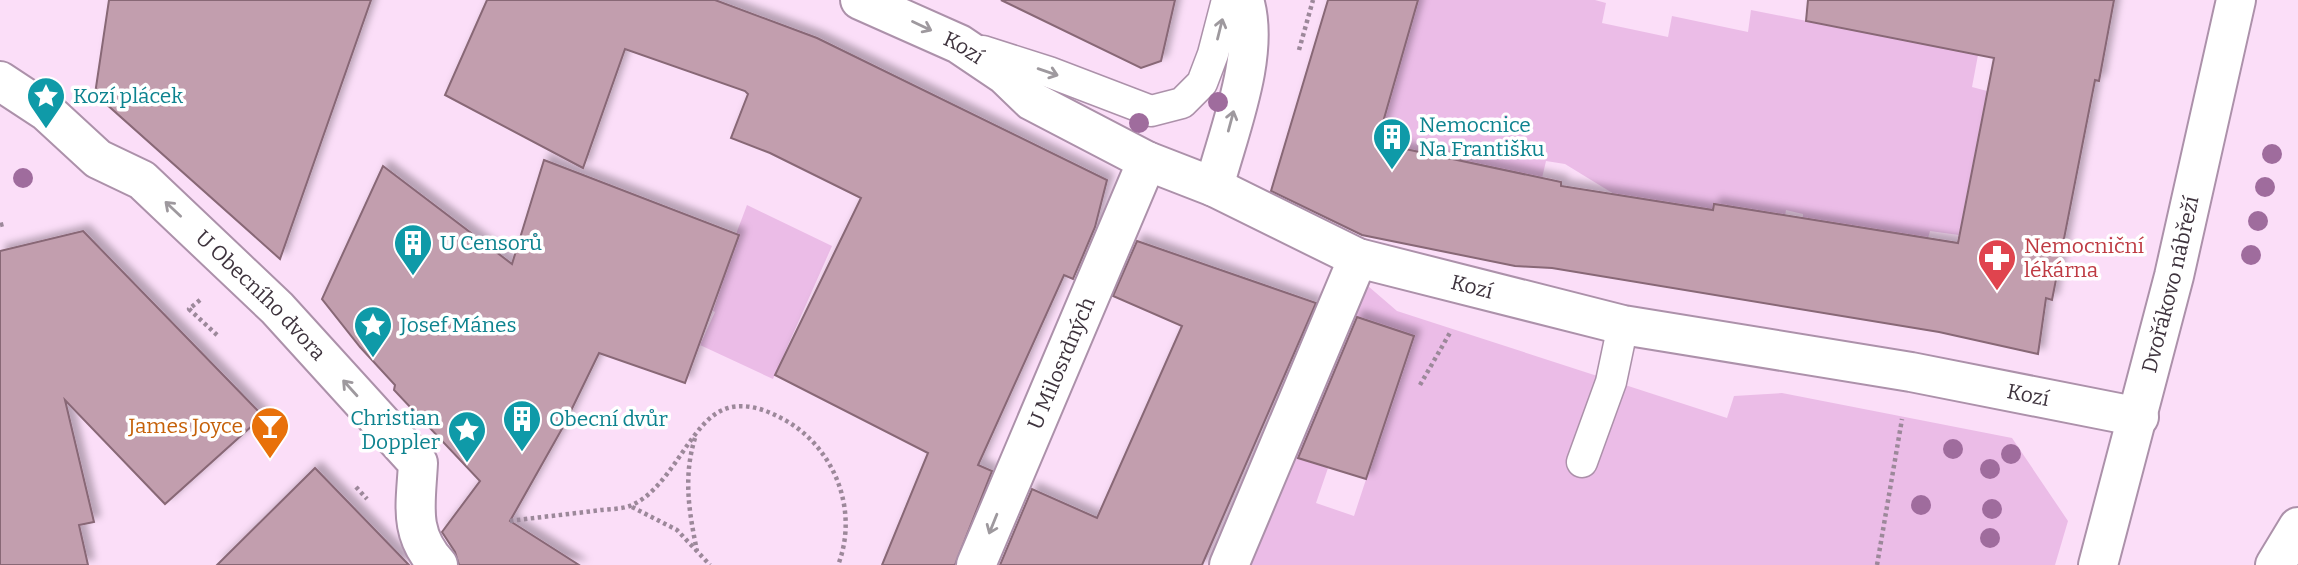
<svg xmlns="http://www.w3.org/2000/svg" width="2298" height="565" viewBox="0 0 2298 565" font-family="Bitter,serif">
<defs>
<filter id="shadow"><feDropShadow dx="6" dy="-6" stdDeviation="3.5" flood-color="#0004"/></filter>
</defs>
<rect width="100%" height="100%" fill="#fbdef8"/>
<g fill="#ebbce7" fill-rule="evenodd">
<polygon points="1418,0 1595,0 1606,3 1602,23 1668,37 1672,16 1748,32 1751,10 1978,55 1972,87 1987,91 1959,235 1930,231 1927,242 1803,219 1803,214 1786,210 1785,216 1715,204 1713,210 1614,194 1565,164 1546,161 1542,178 1377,143"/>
<polygon points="747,205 832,246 773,379 700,345 715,312 713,311 722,284 718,282"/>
<path d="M 1361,280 L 1397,311 L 1727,418 L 1734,396 L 1782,393 L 2012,438 L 2068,521 L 2055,565 L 1247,565 ZM 1361,319 L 1413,336 L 1354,516 L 1316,503 L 1328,468 L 1314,462 Z"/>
</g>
<g fill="#c29eae" stroke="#886776" stroke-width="2" filter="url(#shadow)">
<polygon points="109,0 371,0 280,259 95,94"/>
<polygon points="487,0 715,0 817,38 1107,180 1095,227 1073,279 1064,275 978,465 992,471 955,565 882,565 928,453 775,375 861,198 770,153 731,138 748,94 745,91 625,49 583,168 445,95"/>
<polygon points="1001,0 1175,0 1161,61 1141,68"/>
<polygon points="1328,0 1418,0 1377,143 1561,182 1561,186 1713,210 1714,204 1958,243 1994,58 1806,21 1808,0 2114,0 2099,81 2095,80 2052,300 2046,298 2038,354 1939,332 1552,268 1515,266 1362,235 1271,191"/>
<polygon points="544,160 739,235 685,383 599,353 563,427 510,521 579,565 459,565 455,552 442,532 480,481 394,390 395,385 360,347 322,299 383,166 512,264"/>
<polygon points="83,231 263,416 165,504 65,400 94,522 79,525 88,565 0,565 0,251"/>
<polygon points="1137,241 1316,303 1202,565 1000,565 1032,489 1097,518 1182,326 1113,296"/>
<polygon points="1357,317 1414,336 1366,479 1298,458"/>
<polygon points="315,468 409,565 217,565"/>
</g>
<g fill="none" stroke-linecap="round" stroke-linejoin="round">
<defs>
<g id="service">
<polyline points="983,51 1049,72 1151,111 1182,103 1202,83 1213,54 1227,0"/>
<polyline points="1582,462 1611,382 1623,325"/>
</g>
<polyline id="pedestrian" points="2275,565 2298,527"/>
<g id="minor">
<path id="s1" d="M 860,0 L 959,44 L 1005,75 L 1032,101 L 1147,161 L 1214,187 L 1358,258 L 1623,325 L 1911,372 L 2139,417"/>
<path id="s2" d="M 0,81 L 47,112 L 98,159 L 142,180 L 277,308 L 418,463 C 416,504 408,533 438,565"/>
<path d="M 1214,187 C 1228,133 1261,54 1244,0"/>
<path id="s3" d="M 976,565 L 1147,161"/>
<polyline points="1229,565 1358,258"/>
</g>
<g id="tertiary">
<path id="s4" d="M 2098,565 L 2174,276 L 2236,0"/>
</g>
</defs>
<use href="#service" stroke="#ac91aa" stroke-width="33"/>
<use href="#pedestrian" stroke="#ac91aa" stroke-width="42"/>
<use href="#minor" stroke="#ac91aa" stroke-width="42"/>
<use href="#tertiary" stroke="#ac91aa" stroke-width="42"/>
<g stroke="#9c889a" stroke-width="4.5" stroke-dasharray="3.5 3.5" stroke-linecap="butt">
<polyline points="1299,50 1313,0"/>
<polyline points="0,225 4,224"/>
<polyline points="200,300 189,309 217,335"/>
<polyline points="1420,385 1451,331"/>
<path d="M 695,438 C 683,477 689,512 697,551"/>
<polyline points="356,487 367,499"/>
<polyline points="632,507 677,530 710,565"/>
<path d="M 510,521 C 540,517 571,514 601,510 C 610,509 624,509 632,505 C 674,486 691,418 728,408 C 745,403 764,409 779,417 C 833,443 860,509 838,565"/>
<polyline points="1877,565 1902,419"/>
</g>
<use href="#service" stroke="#fff" stroke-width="30"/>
<use href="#pedestrian" stroke="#fff" stroke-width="38"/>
<use href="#minor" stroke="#fff" stroke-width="38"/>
<use href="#tertiary" stroke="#fff" stroke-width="38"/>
</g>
<g fill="#9f6c9d">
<circle cx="1218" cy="102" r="10"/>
<circle cx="1139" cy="123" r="10"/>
<circle cx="2272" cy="154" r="10"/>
<circle cx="23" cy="178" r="10"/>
<circle cx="2265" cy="187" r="10"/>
<circle cx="2258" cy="221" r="10"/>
<circle cx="2251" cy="255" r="10"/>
<circle cx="1953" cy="449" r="10"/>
<circle cx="2011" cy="454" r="10"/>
<circle cx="1990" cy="469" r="10"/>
<circle cx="1921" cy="505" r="10"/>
<circle cx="1992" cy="509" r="10"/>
<circle cx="1990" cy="538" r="10"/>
</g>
<defs><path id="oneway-shaft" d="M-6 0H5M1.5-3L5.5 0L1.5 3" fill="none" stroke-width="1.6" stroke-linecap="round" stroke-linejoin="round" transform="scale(1.75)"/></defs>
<g stroke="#9e999e">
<use href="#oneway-shaft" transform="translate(922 26) rotate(25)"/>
<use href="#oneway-shaft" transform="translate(1220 29) rotate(-76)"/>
<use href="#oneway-shaft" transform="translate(1048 72) rotate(19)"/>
<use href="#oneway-shaft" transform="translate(1231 121) rotate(-75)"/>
<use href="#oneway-shaft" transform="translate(173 209) rotate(-137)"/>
<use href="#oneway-shaft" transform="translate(350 388) rotate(-132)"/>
<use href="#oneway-shaft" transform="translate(993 524) rotate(112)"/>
</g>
<defs>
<symbol id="sight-pin" viewBox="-11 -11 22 30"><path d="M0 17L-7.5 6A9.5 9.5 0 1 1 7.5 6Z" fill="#0f9aa8" stroke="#fff"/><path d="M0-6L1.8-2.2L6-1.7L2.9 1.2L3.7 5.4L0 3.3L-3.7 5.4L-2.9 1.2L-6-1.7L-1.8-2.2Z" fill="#fff"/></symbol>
<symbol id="building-pin" viewBox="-11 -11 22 30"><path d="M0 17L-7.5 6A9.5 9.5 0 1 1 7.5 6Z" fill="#0f9aa8" stroke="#fff"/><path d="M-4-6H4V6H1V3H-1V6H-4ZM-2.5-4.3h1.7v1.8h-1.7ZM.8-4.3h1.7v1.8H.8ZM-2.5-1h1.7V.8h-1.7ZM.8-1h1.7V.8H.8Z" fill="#fff"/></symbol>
<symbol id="pharmacy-pin" viewBox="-11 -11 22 30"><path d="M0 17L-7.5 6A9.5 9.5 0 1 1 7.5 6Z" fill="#e0444e" stroke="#fff"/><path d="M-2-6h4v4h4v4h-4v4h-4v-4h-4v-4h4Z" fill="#fff"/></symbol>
<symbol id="bar-pin" viewBox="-11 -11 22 30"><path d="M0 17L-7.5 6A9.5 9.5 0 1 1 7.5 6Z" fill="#e8710a" stroke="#fff"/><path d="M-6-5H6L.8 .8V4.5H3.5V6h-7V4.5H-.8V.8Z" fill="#fff"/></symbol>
</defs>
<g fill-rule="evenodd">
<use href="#sight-pin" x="24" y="74" width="44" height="60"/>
<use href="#building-pin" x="1370" y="115" width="44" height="60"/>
<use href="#building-pin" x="391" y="221" width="44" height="60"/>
<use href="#pharmacy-pin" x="1975" y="236" width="44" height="60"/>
<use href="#sight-pin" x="351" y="303" width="44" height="60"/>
<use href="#building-pin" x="500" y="397" width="44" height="60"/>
<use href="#bar-pin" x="248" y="404" width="44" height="60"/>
<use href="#sight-pin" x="445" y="408" width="44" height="60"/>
</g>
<g text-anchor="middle" stroke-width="7" stroke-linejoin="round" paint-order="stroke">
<g font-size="21" fill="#3e333d" stroke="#fff">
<text dy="7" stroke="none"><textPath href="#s1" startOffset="114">Kozí</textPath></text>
<text dy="7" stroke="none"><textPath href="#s4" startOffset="290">Dvořákovo nábřeží</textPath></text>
<text dy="7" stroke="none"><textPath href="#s1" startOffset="681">Kozí</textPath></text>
<text dy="7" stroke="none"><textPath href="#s2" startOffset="340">U Obecního dvora</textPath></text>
<text dy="7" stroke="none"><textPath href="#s3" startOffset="219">U Milosrdných</textPath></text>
<text dy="7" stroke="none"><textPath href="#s1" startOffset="1248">Kozí</textPath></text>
</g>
<g font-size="21" fill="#0d838f" stroke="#fff" text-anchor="start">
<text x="73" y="103">Kozí plácek</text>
<text x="1419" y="132">Nemocnice<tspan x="1419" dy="24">Na Františku</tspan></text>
<text x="440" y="250">U Censorů</text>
<text x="400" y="332">Josef Mánes</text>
<text x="440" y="425" text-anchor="end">Christian<tspan x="440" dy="24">Doppler</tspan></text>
<text x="549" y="426">Obecní dvůr</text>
</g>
<g font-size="21" fill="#be3a42" stroke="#fff" text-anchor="start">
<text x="2024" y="253">Nemocniční<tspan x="2024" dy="24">lékárna</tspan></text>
</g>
<g font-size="21" fill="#c56008" stroke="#fff" text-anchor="end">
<text x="243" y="433">James Joyce</text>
</g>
</g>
</svg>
